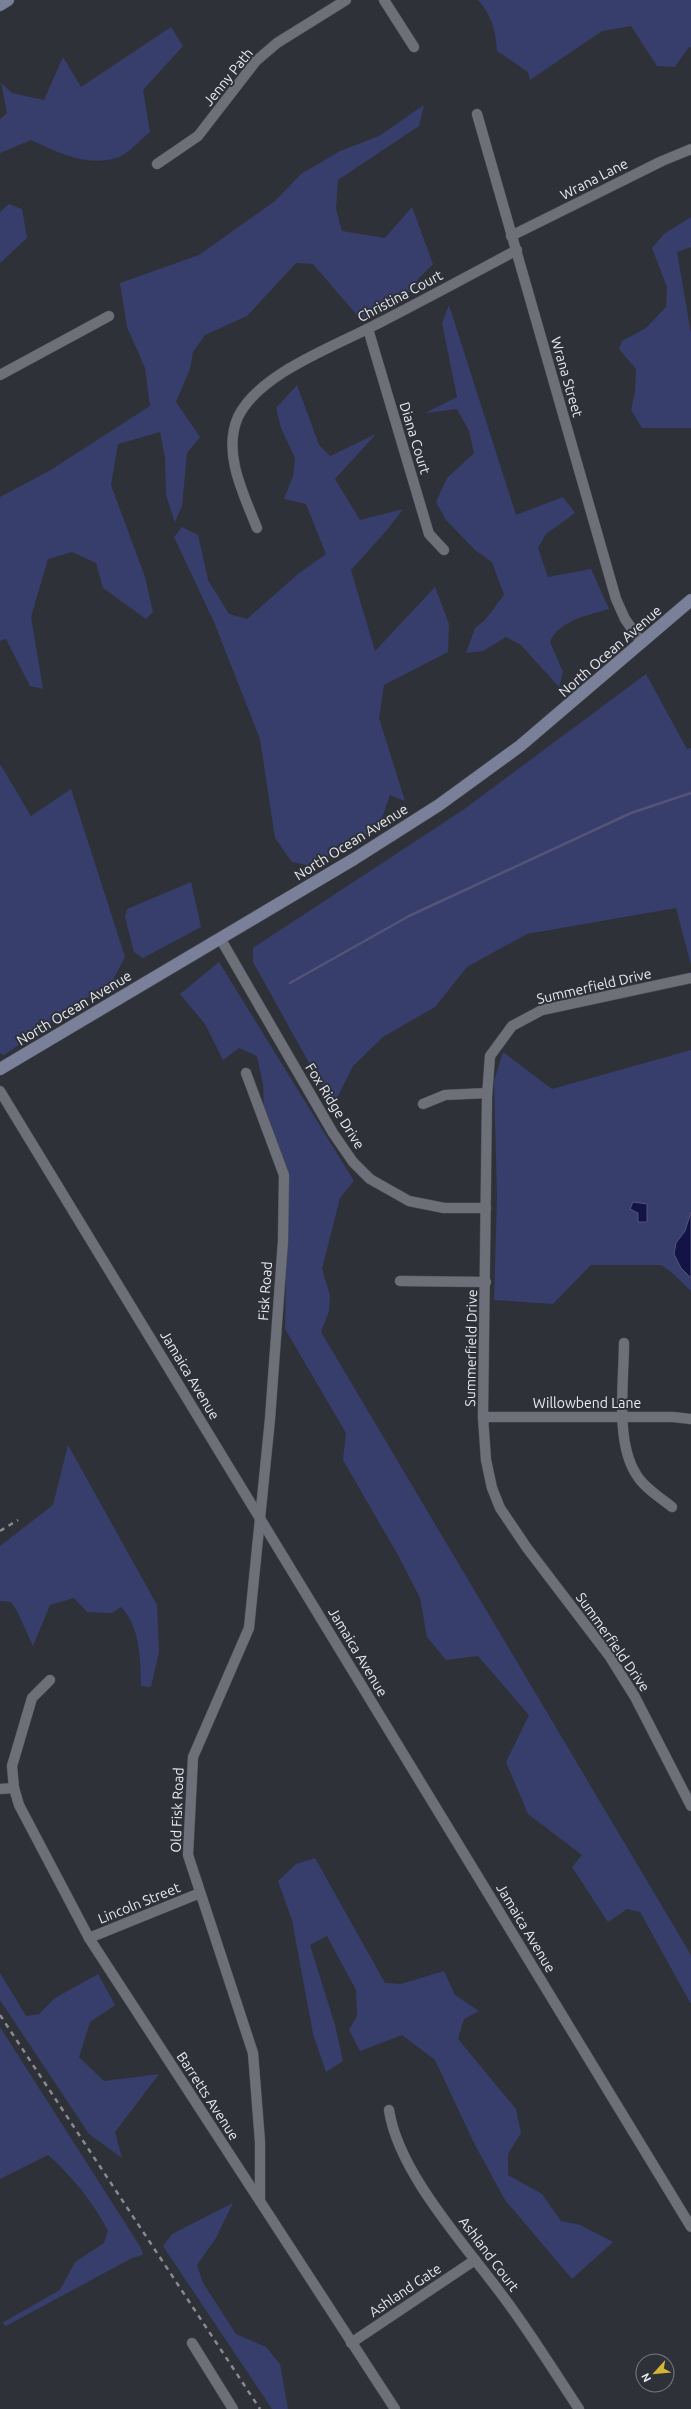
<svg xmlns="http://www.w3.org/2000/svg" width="691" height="2409" viewBox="0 0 691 2409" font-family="Ubuntu,sans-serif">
<rect width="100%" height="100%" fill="#2f3139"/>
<g fill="#373e6b">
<path d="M 478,0 L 691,0 L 691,47 L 688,48 L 675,67 L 657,66 L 631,26 L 602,31 L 530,80 L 528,72 L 497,51 C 496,31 491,14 478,0 Z"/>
<path d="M 171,27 L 183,46 L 143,90 L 150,132 C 141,139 129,153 119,157 C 87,168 60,153 31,140 L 0,153 L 0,119 L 7,113 L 1,83 L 12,93 L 44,100 L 63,57 L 81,87 Z"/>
<polygon points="424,105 419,126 338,180 336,209 342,231 385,238 412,207 433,264 418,279 414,289 362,321 313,264 296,263 247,316 205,335 193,352 190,369 176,402 200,437 187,453 182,506 175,522 166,495 165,458 160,432 118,444 111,485 145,577 153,612 146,619 103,588 96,563 72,552 48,559 31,617 43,689 30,686 6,639 0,641 0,497 49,471 150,406 145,368 127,327 120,283 199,255 275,201 301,174 340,151 379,136"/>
<polygon points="9,204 22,209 27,238 0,263 0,212"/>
<polygon points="691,217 691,247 677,252 691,334 691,428 642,428 631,410 635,392 636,369 619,349 622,341 646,328 666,307 667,287 652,248 664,234"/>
<path d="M 449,305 L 516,515 L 563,497 L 575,513 L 546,534 L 538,548 L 548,577 L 591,569 L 609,609 C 589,615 559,620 550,642 L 563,672 L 559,687 L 521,645 L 506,637 L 483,651 L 466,653 L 475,628 L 485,620 L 504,595 L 492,562 L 475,550 L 446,520 L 436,502 L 447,478 L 474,453 L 469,431 L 457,409 L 425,413 L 457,397 L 442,323 Z"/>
<polygon points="297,385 319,445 330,456 376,434 335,479 360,520 403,509 388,529 351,570 375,651 435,587 449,624 448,652 384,685 379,718 405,801 390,795 381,821 374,831 311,866 292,862 275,838 260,739 214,622 174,537 182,527 198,535 208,580 229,614 247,619 298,574 326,554 306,504 284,499 293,476 295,458 281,428 276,408"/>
<polygon points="646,674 687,749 691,748 691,965 676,908 527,934 467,967 435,1007 383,1037 353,1066 333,1106 253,962 253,948 463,810"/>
<polygon points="0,764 31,816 71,789 125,957 113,980 4,1055 0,1053"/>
<polygon points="191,882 201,927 143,958 134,952 125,917 127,909"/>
<polygon points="219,962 354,1181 340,1198 322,1269 330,1295 329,1311 321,1332 691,1955 691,2004 640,1912 627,1909 608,1922 572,1867 582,1855 528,1814 506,1762 529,1715 478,1656 446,1660 427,1637 420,1598 398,1555 343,1460 346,1433 285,1329 288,1174 264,1111 263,1084 257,1056 239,1048 223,1060 205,1024 180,994"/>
<polygon points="691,1050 691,1291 670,1271 661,1265 591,1265 553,1304 494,1300 497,1196 494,1081 503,1052 552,1089"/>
<path d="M 68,1445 L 157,1605 L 159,1652 L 151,1687 L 141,1686 C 140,1659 141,1628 121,1607 L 112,1613 L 87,1612 L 74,1598 L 50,1605 L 33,1646 L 17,1611 L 11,1602 L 0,1601 L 0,1546 L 53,1505 Z"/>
<polygon points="315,1858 385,1983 401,1984 444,1971 455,1995 479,2011 464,2019 458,2039 516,2109 521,2133 508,2154 508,2175 542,2194 561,2221 580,2225 613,2242 572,2279 505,2200 474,2143 435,2060 402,2035 360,2051 349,2030 357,2016 356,1990 327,1936 310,1945 335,2025 343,2061 326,2072 313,2034 292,1920 278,1881 296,1864"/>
<polygon points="0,1973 26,2016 39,2014 55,1998 98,1974 115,2005 90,2022 79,2057 104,2081 159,2074 115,2132 122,2158 89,2134 0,2000"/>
<path d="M 0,2027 L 141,2248 L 143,2255 L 132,2258 L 6,2326 L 2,2323 L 60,2290 L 75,2262 L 104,2243 L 108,2231 C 93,2202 72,2176 48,2155 L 0,2179 Z"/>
<polygon points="233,2203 216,2238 197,2265 203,2283 236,2334 266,2347 280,2364 288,2409 272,2409 163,2246 172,2234"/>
</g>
<g fill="#131345" stroke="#535478">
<polygon points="633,1202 647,1204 647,1222 638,1222 638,1213 630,1209"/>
<polygon points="691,1212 691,1278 681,1268 674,1254 676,1243 685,1231"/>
</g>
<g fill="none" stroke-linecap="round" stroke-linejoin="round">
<polyline stroke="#535478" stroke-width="2.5" points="290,983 409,916 631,813 691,793"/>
<defs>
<g id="street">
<polyline points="384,0 414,47"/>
<polyline points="477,114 616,599 625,619 642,643"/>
<polyline points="157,164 198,136 256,61 277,43 346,0"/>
<polyline points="511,236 662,161 691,149"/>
<polyline points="368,329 429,534 444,550"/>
<polyline points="0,375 109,316"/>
<path d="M 257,528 C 244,495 222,453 238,417 C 259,373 336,346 377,324 C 424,300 470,275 517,250"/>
<polyline points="220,938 333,1133 353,1162 370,1179 409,1201 444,1208 486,1208"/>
<polyline points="691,978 542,1010 512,1026 490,1056 487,1097 483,1417 486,1460 492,1488 500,1508 527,1548 610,1657 635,1697 691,1806"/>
<polyline points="246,1073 284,1175 283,1241 270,1419 249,1628 193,1757 188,1855 253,2053 260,2142 260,2201"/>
<polyline points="0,1091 691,2227"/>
<polyline points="423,1104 445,1095 487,1093"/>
<polyline points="400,1281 486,1282"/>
<path d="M 624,1343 C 624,1381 615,1441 636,1474 C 643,1487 661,1498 672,1507"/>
<polyline points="483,1417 673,1417 691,1419"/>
<polyline points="50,1680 32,1698 12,1766 14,1788 19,1805 89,1938 395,2409"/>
<polyline points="0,1789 14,1788"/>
<polyline points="89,1938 200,1893"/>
<path d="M 389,2110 C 399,2177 474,2254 513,2310 C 536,2342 557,2376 579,2409"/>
<polyline points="192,2343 233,2409"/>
<polyline points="351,2343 475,2260"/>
</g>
<g id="secondary">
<polyline points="0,5 8,0"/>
<polyline points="0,1069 354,859 439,805 520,746 691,600"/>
</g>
</defs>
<use href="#street" stroke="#4e5056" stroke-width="11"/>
<use href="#secondary" stroke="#4e5056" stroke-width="13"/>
<use href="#street" stroke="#6e7079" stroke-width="10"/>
<use href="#secondary" stroke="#7b809a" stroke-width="12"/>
<g stroke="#888a91" stroke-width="2.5" stroke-dasharray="5 5" stroke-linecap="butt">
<polyline points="0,1531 18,1520"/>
<polyline points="0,2015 260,2409"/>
</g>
</g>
<g text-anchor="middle" stroke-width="4" stroke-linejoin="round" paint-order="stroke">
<g font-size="14" fill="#e9ebf0" stroke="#2f3139">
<text transform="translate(228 77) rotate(-51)" y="5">Jenny Path</text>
<text transform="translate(594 179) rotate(-27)" y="5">Wrana Lane</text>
<text transform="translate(400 296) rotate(-28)" y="5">Christina Court</text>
<text transform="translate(567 377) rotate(74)" y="5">Wrana Street</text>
<text transform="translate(415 438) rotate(73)" y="5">Diana Court</text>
<text transform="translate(610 651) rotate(-41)" y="5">North Ocean Avenue</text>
<text transform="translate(351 842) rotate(-32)" y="5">North Ocean Avenue</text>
<text transform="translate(594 986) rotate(-13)" y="5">Summerfield Drive</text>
<text transform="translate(74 1008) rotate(-31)" y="5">North Ocean Avenue</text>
<text transform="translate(335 1106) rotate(58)" y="5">Fox Ridge Drive</text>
<text transform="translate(265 1291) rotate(-86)" y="5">Fisk Road</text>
<text transform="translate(471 1348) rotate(-89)" y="5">Summerfield Drive</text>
<text transform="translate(190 1375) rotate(59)" y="5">Jamaica Avenue</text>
<text x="587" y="1408">Willowbend Lane</text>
<text transform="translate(613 1642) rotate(55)" y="5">Summerfield Drive</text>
<text transform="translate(358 1652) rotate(59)" y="5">Jamaica Avenue</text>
<text transform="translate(177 1810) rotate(-88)" y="5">Old Fisk Road</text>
<text transform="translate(139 1903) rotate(-22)" y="5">Lincoln Street</text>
<text transform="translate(526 1928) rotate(59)" y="5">Jamaica Avenue</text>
<text transform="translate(208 2096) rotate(57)" y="5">Barretts Avenue</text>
<text transform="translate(489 2254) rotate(53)" y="5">Ashland Court</text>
<text transform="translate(405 2290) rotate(-34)" y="5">Ashland Gate</text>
</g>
</g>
<g transform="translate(655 2373) rotate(243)"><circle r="19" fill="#2f3139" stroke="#797b82"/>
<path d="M0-3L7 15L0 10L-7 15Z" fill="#d3b635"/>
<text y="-6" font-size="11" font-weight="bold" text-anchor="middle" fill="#e9ebf0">N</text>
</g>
</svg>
